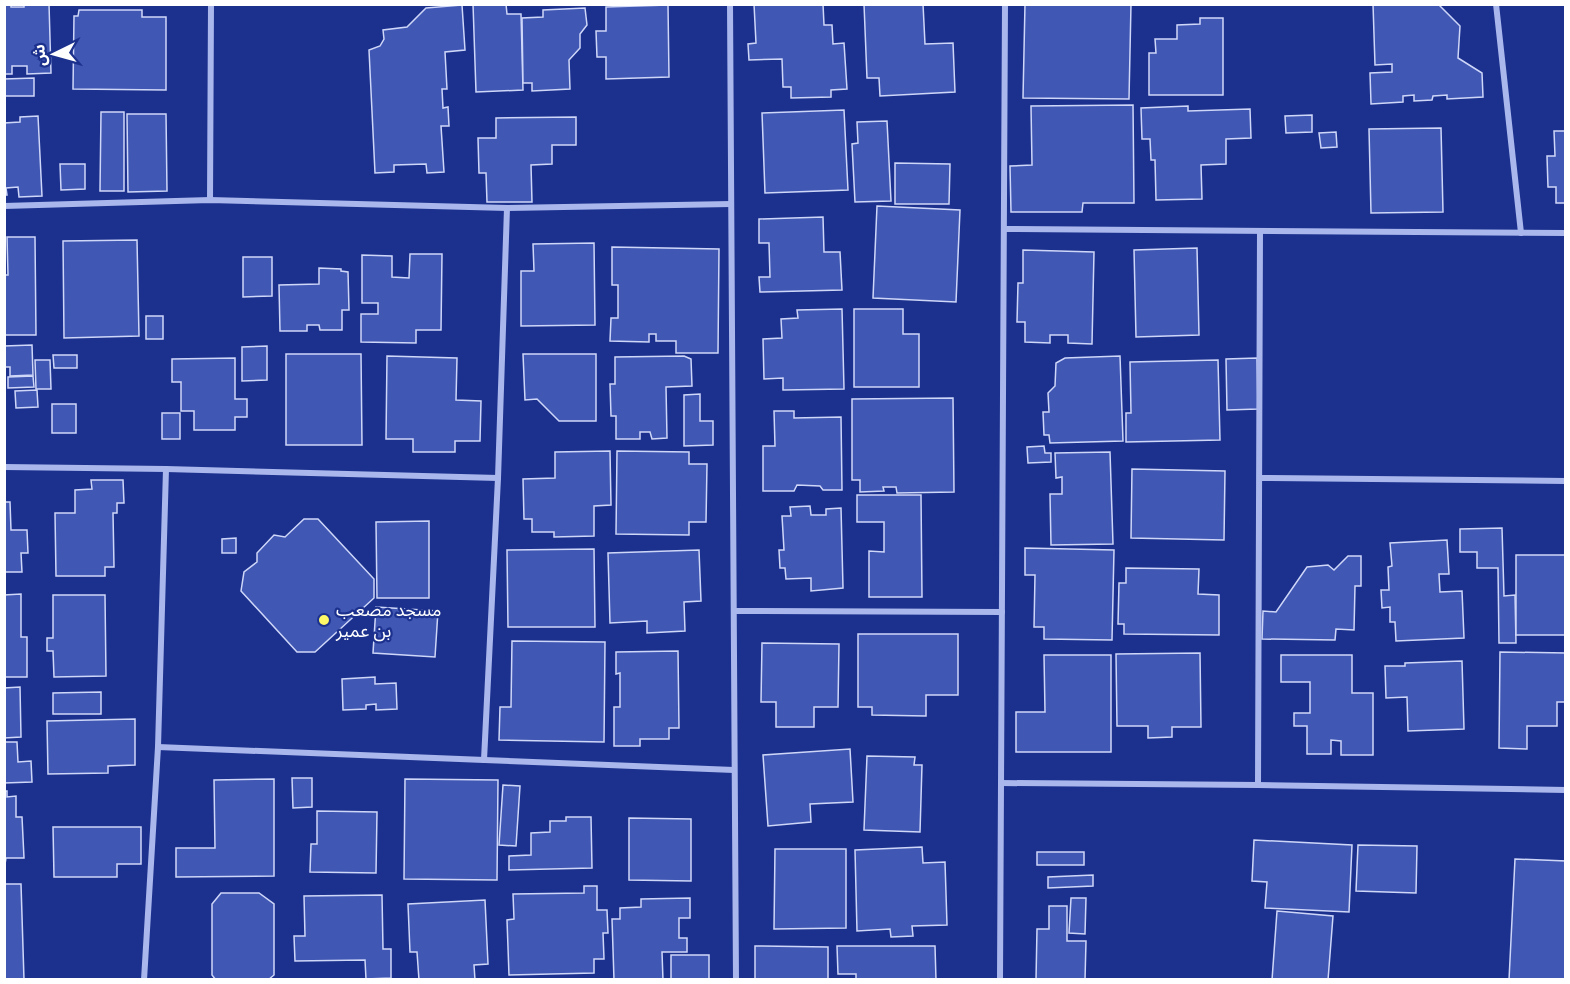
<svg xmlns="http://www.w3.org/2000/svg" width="1570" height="984" viewBox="0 0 1570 984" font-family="'Archivo Narrow','Noto Sans Arabic',sans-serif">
<rect width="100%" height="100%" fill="#1c318d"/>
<g fill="#4057b3" stroke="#cfd7f9" stroke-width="1.5">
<polygon points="4,4 11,4 11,7 24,7 24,4 49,4 51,73 27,74 27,66 12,66 12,74 4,74"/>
<polygon points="473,4 506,4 507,14 521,14 523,90 476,92"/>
<polygon points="754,4 823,4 824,25 832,25 833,44 844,43 847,89 831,90 831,97 791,98 791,87 783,87 782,59 749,60 748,44 756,43"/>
<polygon points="864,4 923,4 925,44 953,43 955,92 880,96 879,78 867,78"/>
<polygon points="1025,4 1131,4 1129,99 1023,98"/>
<polygon points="1373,4 1438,4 1460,26 1458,58 1482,73 1483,97 1447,99 1447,95 1433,96 1432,100 1414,101 1414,95 1403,96 1403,102 1371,104 1370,73 1392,72 1392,64 1375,65"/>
<polygon points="462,5 465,50 445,52 447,89 442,89 443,108 448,107 449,126 441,126 444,172 427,173 426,164 394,165 394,172 375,173 369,50 380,46 384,39 383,30 407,27 426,8"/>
<polygon points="668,5 669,77 606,79 606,57 597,57 596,31 606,31 606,7"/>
<polygon points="585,8 587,25 580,34 580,48 569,60 570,89 532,91 532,83 523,83 522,18 543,17 543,10"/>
<polygon points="79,10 142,10 142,17 166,17 166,90 73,89 74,16 78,16"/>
<polygon points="1200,18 1223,18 1223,95 1149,95 1149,53 1156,53 1155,39 1177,39 1177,25 1200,24"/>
<polygon points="34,78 34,96 4,96 4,79"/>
<polygon points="1133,105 1134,203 1083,203 1082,212 1011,212 1010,166 1032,165 1031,106"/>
<polygon points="1188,106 1188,111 1250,109 1251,138 1226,139 1226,164 1201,165 1202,199 1156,200 1155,160 1151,160 1150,139 1142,139 1141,108"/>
<polygon points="844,110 848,190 765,193 762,113"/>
<polygon points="101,112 124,112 124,191 100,191"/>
<polygon points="127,114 166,114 167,191 128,192"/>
<polygon points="1312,115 1312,132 1286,133 1285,116"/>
<polygon points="38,116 42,196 19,197 18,187 6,188 7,195 4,195 4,123 20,122 20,117"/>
<polygon points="576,117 576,145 552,145 552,164 531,165 532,202 487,202 486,173 479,173 478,138 496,138 496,118"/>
<polygon points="887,121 891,201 855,202 852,144 858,143 857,122"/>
<polygon points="1441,128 1443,212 1371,213 1369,129"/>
<polygon points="1554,131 1566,131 1566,203 1556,203 1556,187 1548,187 1547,156 1555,156"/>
<polygon points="1336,132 1337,147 1321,148 1319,133"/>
<polygon points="895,163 950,164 949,204 895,204"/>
<polygon points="60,164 85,164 85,189 61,190"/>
<polygon points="877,206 960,210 956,302 873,298"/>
<polygon points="823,217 824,252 840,252 842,290 760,292 759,277 770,277 769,243 759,243 759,219"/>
<polygon points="7,237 35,237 36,335 4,335 4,275 8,275"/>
<polygon points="137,240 139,336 64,338 63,241"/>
<polygon points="594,243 595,325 521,326 521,271 534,271 533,244"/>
<polygon points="612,247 719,249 718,353 676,353 676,341 656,341 656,334 649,334 649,342 610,341 611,318 618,318 618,285 612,285"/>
<polygon points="1197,248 1199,335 1136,337 1134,250"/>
<polygon points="1023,250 1094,252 1092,344 1068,343 1068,335 1050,335 1050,343 1025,342 1025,322 1017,322 1018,283 1023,283"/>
<polygon points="410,254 442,254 441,330 416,330 416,343 361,342 361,314 378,314 378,303 362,303 362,255 392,256 392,277 409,278"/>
<polygon points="243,257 272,257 272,296 243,297"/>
<polygon points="319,268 341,269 341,271 348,272 349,310 342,310 342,330 320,330 319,325 307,325 307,331 280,331 279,285 319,284"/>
<polygon points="842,309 844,389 783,390 783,378 764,379 763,339 782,338 781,319 798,318 797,310"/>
<polygon points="854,309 903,309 903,334 919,334 919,387 854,387"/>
<rect x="146" y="316" width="17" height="23"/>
<polygon points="32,345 33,375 10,376 10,367 4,367 4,346"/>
<polygon points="267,346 267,380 242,381 242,347"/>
<polygon points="286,354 361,354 362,445 286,445"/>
<polygon points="523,354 596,354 596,421 559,421 537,399 525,400"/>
<polygon points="53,355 77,355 77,368 54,368"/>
<polygon points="387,356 457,358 456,400 481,401 480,441 455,441 455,452 413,452 413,439 386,439"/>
<polygon points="684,356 691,359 692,386 666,387 667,438 652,439 650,432 640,432 640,439 616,439 616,416 611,416 610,384 615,384 615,357"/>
<polygon points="1120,356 1123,441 1050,443 1049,435 1044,435 1043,412 1049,412 1048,393 1055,386 1056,363 1065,358"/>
<polygon points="235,358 235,399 247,399 247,417 235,417 235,430 194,430 194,411 181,411 181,382 172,382 172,359"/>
<polygon points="1257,358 1258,409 1227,410 1226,359"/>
<polygon points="35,360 50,360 51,389 36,389"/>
<polygon points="1218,360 1220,440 1126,442 1126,413 1131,413 1130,362"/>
<polygon points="33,376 34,387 8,388 8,377"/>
<polygon points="37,390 38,407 16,408 15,391"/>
<polygon points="700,394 700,421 713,421 713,445 684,446 684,395"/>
<polygon points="953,398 954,492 897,493 896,487 883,487 884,491 860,492 860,480 852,480 852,399"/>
<rect x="52" y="404" width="24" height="29"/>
<polygon points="774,411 794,411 794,418 841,417 842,490 823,490 820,486 797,485 794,491 763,491 763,446 775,446"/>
<rect x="162" y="413" width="18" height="26"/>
<polygon points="1044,446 1045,453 1051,453 1051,462 1028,463 1027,447"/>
<polygon points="610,451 611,505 594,506 594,536 554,537 554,532 532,532 532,519 524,519 523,479 555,478 555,452"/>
<polygon points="617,451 689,452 689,464 707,464 706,522 689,522 689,535 616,534"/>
<polygon points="1110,452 1113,544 1051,545 1050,494 1062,494 1062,477 1056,478 1055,453"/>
<polygon points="1132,469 1225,471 1224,540 1131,538"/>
<polygon points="91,480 123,480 124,503 117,503 117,513 113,513 114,567 105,567 105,576 56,576 55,513 75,513 75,490 92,489"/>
<polygon points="857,495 921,495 922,597 869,597 869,551 884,552 884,522 857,522"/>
<polygon points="4,502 10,502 11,530 27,530 28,553 21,553 22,572 4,572"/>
<polygon points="810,506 811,515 826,515 826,509 841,508 843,588 811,591 811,578 786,579 785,568 780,568 779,550 784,550 782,516 791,516 790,507"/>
<polygon points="304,519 318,519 374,579 374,598 315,652 297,652 241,591 244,572 257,562 257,553 274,535 285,537"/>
<polygon points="429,521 429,598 377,598 376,522"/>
<polygon points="1502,528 1504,596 1515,595 1516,643 1499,643 1498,568 1477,568 1477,552 1460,552 1460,529"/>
<polygon points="236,538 236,553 222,553 222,539"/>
<polygon points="1447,540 1449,574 1439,574 1440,592 1462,591 1464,638 1396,641 1395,622 1390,622 1390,607 1382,608 1381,590 1389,590 1388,567 1392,566 1390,543"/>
<polygon points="1025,548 1114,550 1112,640 1044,639 1044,627 1034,627 1035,575 1025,575"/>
<polygon points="594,549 595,627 508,627 507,550"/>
<polygon points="699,550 701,601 684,602 685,631 647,633 647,621 610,623 608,553"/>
<rect x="1516" y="555" width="50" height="80"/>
<polygon points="1348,556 1361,556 1361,586 1355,586 1354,630 1336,629 1335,640 1262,639 1263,611 1276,612 1307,567 1328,565 1334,570"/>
<polygon points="1126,568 1199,569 1198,594 1219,595 1219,635 1124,634 1124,624 1118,624 1119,583 1126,583"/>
<polygon points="21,594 21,637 27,637 27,677 4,677 4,595"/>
<polygon points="53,595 105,595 106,676 54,677 53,651 47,651 47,638 53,638"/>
<polygon points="376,607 438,611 435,657 373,653"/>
<polygon points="858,634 958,634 958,695 926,695 926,716 872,715 872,707 858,707"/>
<polygon points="512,641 605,642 604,742 499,740 500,707 511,707"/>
<polygon points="762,643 839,644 838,707 814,707 814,727 776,727 776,702 761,702"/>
<polygon points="678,651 679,728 669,728 669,739 640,739 640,746 614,746 614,707 620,707 620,673 616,674 616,652"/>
<polygon points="1500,652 1566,653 1566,702 1557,702 1557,726 1527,726 1527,749 1499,748"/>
<polygon points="1200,653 1201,727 1172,727 1172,737 1148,738 1148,726 1117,726 1116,654"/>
<polygon points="1044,655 1111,655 1111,752 1016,752 1016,712 1045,712"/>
<polygon points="1281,655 1352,655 1352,693 1373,693 1373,755 1341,755 1341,741 1331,740 1331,754 1307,754 1307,726 1294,726 1294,713 1310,713 1310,682 1281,682"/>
<polygon points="1462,661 1464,729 1408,731 1407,697 1386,698 1385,666 1405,666 1405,663"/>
<polygon points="375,677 375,684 396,683 397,709 376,710 376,704 366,705 366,709 343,710 342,679"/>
<polygon points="20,687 21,737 4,738 4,688"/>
<polygon points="101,692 101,714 53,714 53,693"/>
<polygon points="135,719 135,765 108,766 108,773 48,774 47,721"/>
<polygon points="4,742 17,742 18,762 31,761 32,782 4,783"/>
<polygon points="850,749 853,802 810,804 811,822 768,826 763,755"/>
<polygon points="867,756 915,757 914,765 922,765 920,832 864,830"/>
<polygon points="292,778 312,778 312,807 293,808"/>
<polygon points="274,779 274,876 176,877 176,848 215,848 214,780"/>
<polygon points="405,779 498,780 497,880 404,879"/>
<polygon points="503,785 520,786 516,846 499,845"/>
<polygon points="4,791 7,791 7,797 16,796 16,817 22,817 24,858 6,858 4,871"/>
<polygon points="317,811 377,812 376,873 310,872 311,844 317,844"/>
<polygon points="566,817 591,817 592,868 509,870 509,856 531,855 531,833 550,832 550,821 566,821"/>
<polygon points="629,818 691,819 691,881 629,880"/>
<polygon points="53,827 141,827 141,864 117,864 117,877 54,877"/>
<polygon points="1254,840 1352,845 1349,912 1265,908 1267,882 1252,881"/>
<polygon points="1358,845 1417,846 1416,893 1356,891"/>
<polygon points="922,847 923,863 945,862 947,925 912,926 913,936 891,937 890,929 857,931 855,850"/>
<polygon points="775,849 846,849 846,928 774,929"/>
<rect x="1037" y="852" width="47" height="13"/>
<polygon points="1515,859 1566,861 1566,980 1509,980"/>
<polygon points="1093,875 1093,886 1048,888 1048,877"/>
<polygon points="4,884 21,884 24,980 4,980"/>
<polygon points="584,886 597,886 597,910 607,910 608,933 603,933 604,959 594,959 594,973 509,975 507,920 514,919 513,894 584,893"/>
<polygon points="221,893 259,893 274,904 274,975 268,980 216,980 212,975 212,904"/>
<polygon points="382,895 383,949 391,949 391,978 366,979 365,960 295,961 294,936 305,936 304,896"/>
<polygon points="690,898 690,918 679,918 679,938 687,938 687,952 662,952 663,980 614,980 612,919 620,919 620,908 641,907 641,899"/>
<polygon points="1071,898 1086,898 1085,934 1069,933"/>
<polygon points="485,900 488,964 474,965 475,980 419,980 417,952 410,952 408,904"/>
<polygon points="1049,906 1067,906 1067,941 1086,941 1085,980 1036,980 1037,929 1049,929"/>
<polygon points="1277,911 1333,916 1328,980 1272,980"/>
<polygon points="755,946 828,947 828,980 755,980"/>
<polygon points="837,946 935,946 936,980 856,980 856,974 838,974"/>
<rect x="671" y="955" width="38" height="25"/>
</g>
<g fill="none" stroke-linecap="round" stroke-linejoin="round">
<g stroke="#a9b7ed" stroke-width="6">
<polyline points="730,4 736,980"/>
<polyline points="1496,4 1521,233"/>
<polyline points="210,200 211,4"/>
<polyline points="4,206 210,200 507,208 731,204"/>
<polyline points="1004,229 1566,233"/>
<polyline points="4,467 166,469 498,478"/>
<polyline points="1260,478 1566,481"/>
<polyline points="734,611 1002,612"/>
<polyline points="158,747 734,770"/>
<polyline points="484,760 498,478 507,208"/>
<polyline points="1001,783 1258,785 1566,790"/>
<polyline points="1258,785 1260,232"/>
<polyline points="144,980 158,747 166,469"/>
<polyline points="1000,980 1005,4"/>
</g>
</g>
<circle fill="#fdf867" stroke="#1c318d" stroke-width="2" cx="324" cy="620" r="6"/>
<g text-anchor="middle" stroke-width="4.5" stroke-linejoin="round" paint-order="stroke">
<g font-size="18" fill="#fff" stroke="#1c318d" text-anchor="start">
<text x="336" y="616">مسجد مصعب<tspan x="336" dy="21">بن عمير</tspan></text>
</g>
</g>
<rect width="1570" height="984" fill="none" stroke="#ffffff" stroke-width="12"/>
<g transform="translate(54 54) rotate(265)" stroke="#1c318d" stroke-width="4.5" paint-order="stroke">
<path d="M0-4.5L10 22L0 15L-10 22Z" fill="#ffffff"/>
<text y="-9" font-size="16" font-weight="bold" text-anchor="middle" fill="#ffffff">ش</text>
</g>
</svg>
